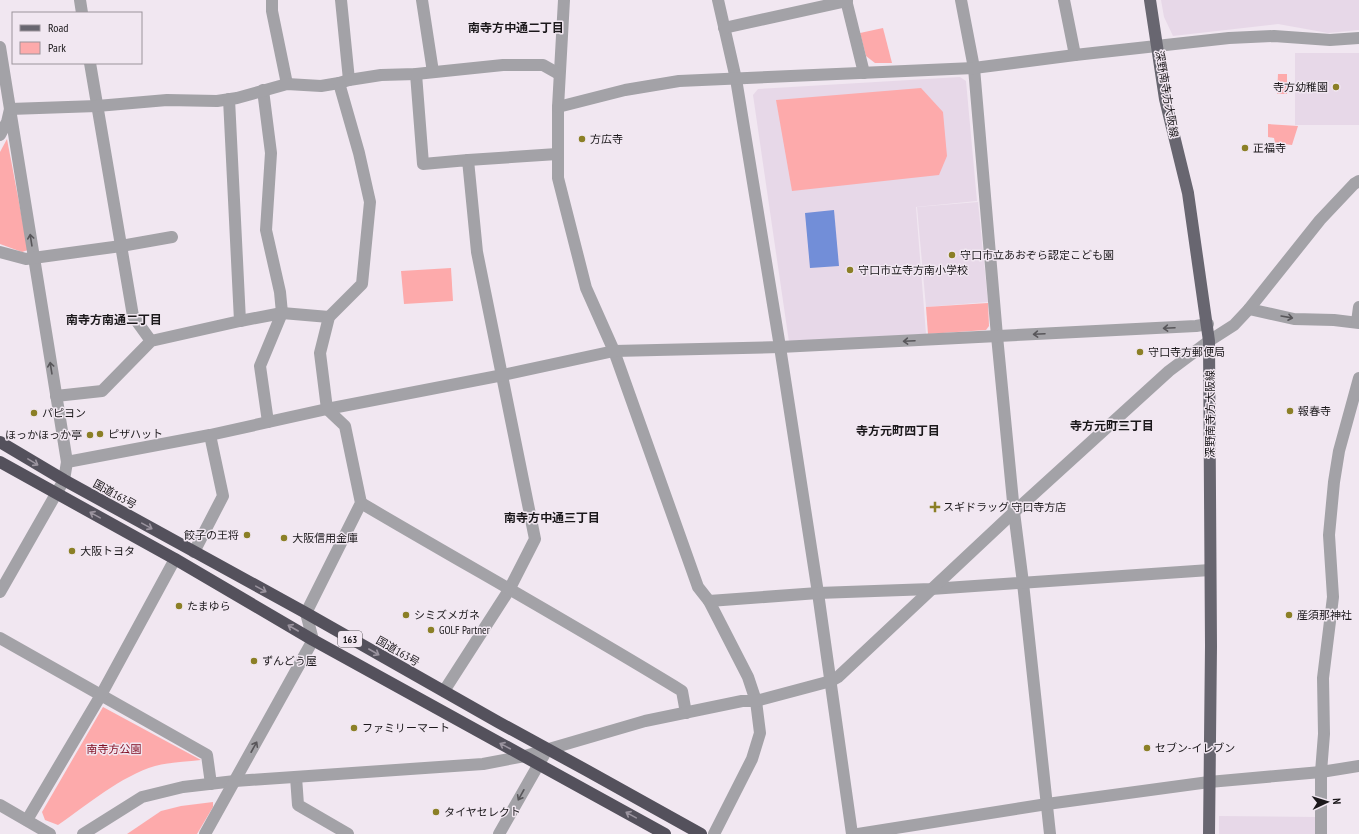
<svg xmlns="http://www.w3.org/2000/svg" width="1359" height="834" viewBox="0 0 1359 834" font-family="'PT Sans Narrow','Noto Sans JP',sans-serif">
<rect width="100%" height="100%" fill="#f1e7f1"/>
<g fill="#e7d8e8">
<polygon points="1161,0 1359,0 1359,30 1328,33 1278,24 1173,36 1164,17"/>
<rect x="1295" y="53" width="64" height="72"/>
<polygon points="960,77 966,81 977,201 916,207 926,334 789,342 753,95 758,89"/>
<polygon points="978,202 988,302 926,307 917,207"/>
<polygon points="1219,816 1317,817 1317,834 1219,834"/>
</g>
<g fill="#fdaaab">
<polygon points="883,28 892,63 875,63 866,56 860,33"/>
<polygon points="1278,74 1287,74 1287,94 1277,94"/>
<polygon points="921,88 943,112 947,156 939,175 792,191 776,100"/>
<polygon points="1268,124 1298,126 1292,145 1275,143 1274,138 1268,137"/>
<polygon points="7,139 28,250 22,252 0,244 0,152"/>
<polygon points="451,268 453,301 404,304 401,271"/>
<polygon points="988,303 989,326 986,330 928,334 926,307"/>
<path d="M 103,707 L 201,760 C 185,762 170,762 155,766 C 121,776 87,805 58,825 L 45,820 L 42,812 Z"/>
<polygon points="213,802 213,807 197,834 127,834 161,811 181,806"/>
</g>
<polygon fill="#728ed8" points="834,210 839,266 810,268 805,213"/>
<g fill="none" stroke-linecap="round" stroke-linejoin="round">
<g stroke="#a3a2a7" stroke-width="12">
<polyline points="80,0 82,13"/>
<polyline points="272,0 272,11 287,84"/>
<polyline points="341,0 349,80"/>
<polyline points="422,0 433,72"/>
<polyline points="564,0 558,107 558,178 586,288 614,351 698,587 709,601 748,677 756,701 760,733 752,759 714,834"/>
<polyline points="718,0 736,79 780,347 818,593 852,834"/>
<polyline points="846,0 864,73"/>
<polyline points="961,0 974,68 997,336 1014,512 1023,583 1050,834"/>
<polyline points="1064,0 1075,55"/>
<polyline points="724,28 847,1"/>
<polyline points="0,47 67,462"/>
<polyline points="90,63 133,316 151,341"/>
<polyline points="416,74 423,164 468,160 477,252 535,539 509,590 444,691"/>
<polyline points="263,90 271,153 266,230 280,292 282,313 260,366 268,422"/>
<polyline points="558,107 625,90 679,81 974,68 1075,55 1229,38 1274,36 1330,40 1359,38"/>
<polyline points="0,135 7,122 10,109 97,106 167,100 217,101 237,98 287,84 321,86 339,83 349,80 381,75 416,74 503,65 543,65 559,74"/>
<polyline points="468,160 557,154"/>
<polyline points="0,252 26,259 121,246 172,237"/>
<polyline points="1249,309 1294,319 1334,320 1359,323"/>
<polyline points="240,321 282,313 329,317"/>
<polyline points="1357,322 1359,307"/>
<polyline points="56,396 102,391 151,341 240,321 229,99"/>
<path d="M 361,503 C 468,566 576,626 682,691 L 686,713"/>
<polyline points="194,552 223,496 210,435"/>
<polyline points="0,592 64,480 67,462 210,435 327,409 503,375 614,351 780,347 1196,326 1208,324"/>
<polyline points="709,601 818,593 931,589 1210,570"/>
<polyline points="0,638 207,755 211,784"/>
<polyline points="296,777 298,805 348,834"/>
<polyline points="0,805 50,834"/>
<polyline points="27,820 101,695 175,559"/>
<polyline points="83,834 142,797 183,787 235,781 483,764 525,756 645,721 742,701 756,701 831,681 838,677 1014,512 1169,371 1209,341 1234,325 1249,309 1320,220 1354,184 1359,181"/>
<polyline points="205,834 313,640 306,613 361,503 345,426 327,409 320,353 329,317 362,284 370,202 359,153 339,83"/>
<polyline points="499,834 544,755"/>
<polyline points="858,834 1047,804 1209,782 1321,772 1359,766"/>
<polyline points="1321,834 1321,772 1324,734 1323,678 1333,597 1329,535 1334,482 1339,451 1359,378"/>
</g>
<polyline stroke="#686670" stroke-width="12" points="1150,0 1165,99 1188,193 1209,341 1211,646 1209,834"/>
<g stroke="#54515c" stroke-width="12">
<polyline points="0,442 64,480 306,613 498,722 586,770 701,834"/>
<polyline points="0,462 175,559 313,640 665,834"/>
</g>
</g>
<defs><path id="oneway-shaft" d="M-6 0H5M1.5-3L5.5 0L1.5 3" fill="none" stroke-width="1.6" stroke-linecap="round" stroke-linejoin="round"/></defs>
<g stroke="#58565a">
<use href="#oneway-shaft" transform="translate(31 240) rotate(-99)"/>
<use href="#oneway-shaft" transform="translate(1287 317) rotate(10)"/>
<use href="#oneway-shaft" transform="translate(1169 328) rotate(177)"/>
<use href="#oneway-shaft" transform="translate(1039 334) rotate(177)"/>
<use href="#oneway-shaft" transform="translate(909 341) rotate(177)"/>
<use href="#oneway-shaft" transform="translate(51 368) rotate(-99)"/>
<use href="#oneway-shaft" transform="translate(254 747) rotate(-61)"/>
<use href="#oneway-shaft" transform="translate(521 795) rotate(119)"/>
</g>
<g stroke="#9b949f">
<use href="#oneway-shaft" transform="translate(33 462) rotate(31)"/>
<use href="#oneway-shaft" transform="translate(95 515) rotate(-151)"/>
<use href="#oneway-shaft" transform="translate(147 526) rotate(29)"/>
<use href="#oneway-shaft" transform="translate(261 589) rotate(29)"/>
<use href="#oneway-shaft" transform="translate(293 628) rotate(-150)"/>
<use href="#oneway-shaft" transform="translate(374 652) rotate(30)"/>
<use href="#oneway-shaft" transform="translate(505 746) rotate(-152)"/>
<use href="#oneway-shaft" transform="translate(631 815) rotate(-151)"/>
</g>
<g fill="#8b7f26" stroke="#f1e7f1" stroke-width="1.5">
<circle cx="1336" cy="87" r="4"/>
<circle cx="582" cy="139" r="4"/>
<circle cx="1245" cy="148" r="4"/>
<circle cx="952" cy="255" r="4"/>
<circle cx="850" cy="270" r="4"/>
<circle cx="1140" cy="352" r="4"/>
<circle cx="1290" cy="411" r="4"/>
<circle cx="34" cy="413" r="4"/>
<circle cx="100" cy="434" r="4"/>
<circle cx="90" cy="435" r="4"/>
<path d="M933 501h4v4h4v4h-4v4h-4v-4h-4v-4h4z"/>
<circle cx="247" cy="535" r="4"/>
<circle cx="284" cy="538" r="4"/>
<circle cx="72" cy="551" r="4"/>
<circle cx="179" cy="606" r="4"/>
<circle cx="406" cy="615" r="4"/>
<circle cx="1289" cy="615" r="4"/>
<circle cx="431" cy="630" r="4"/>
<circle cx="254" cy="661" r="4"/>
<circle cx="354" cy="728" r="4"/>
<circle cx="1147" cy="748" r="4"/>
<circle cx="436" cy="812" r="4"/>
</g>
<g text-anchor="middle" stroke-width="3" stroke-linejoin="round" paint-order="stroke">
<rect fill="#f1e7f1" stroke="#5b565b" stroke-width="1" x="338" y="631" width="24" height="16" rx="3"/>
<g font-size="10" font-weight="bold" fill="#1b181b">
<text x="350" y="643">163</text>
</g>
<g font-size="11" fill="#1b181b" stroke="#f1e7f1" text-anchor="start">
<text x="1328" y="91" text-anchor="end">寺方幼稚園</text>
<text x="590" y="143">方広寺</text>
<text x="1253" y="152">正福寺</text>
<text x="960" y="259">守口市立あおぞら認定こども園</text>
<text x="858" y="274">守口市立寺方南小学校</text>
<text x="1148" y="356">守口寺方郵便局</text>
<text x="1298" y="415">報春寺</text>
<text x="42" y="417">パピヨン</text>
<text x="108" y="438">ピザハット</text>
<text x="82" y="439" text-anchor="end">ほっかほっか亭</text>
<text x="943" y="511">スギドラッグ 守口寺方店</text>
<text x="239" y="539" text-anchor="end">餃子の王将</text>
<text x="292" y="542">大阪信用金庫</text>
<text x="80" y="555">大阪トヨタ</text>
<text x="187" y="610">たまゆら</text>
<text x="414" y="619">シミズメガネ</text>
<text x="1297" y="619">産須那神社</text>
<text x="439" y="634">GOLF Partner</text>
<text x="262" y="665">ずんどう屋</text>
<text x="362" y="732">ファミリーマート</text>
<text x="1155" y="752">セブン-イレブン</text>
<text x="444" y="816">タイヤセレクト</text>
</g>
<g font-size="11" fill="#1b181b" stroke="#f1e7f1">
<text transform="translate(1167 94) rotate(80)" y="4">深野南寺方大阪線</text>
<text transform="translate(1210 414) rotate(-90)" y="4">深野南寺方大阪線</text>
<text transform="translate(115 494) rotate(29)" y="4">国道163号</text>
<text transform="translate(398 651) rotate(30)" y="4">国道163号</text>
</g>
<g font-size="11" fill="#821025" stroke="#f1e7f1">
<text x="114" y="753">南寺方公園</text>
</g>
<g font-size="12" font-weight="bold" fill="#1b181b" stroke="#f1e7f1">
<text x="516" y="32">南寺方中通二丁目</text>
<text x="114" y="324">南寺方南通二丁目</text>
<text x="1112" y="430">寺方元町三丁目</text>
<text x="898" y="435">寺方元町四丁目</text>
<text x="552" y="522">南寺方中通三丁目</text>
</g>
</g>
<rect x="12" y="12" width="130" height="52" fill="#f1e7f1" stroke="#9b949b"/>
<rect x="20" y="25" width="20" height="6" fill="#686670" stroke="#9b949b"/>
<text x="48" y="32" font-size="12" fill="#1b181b">Road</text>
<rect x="20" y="42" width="20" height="12" fill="#fdaaab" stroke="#9b949b"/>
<text x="48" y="52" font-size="12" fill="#1b181b">Park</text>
<g transform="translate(1327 802) rotate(86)" stroke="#f1e7f1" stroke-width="3" paint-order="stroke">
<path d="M0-3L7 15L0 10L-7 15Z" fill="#1b181b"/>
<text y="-6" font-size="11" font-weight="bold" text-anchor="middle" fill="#1b181b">N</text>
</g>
</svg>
